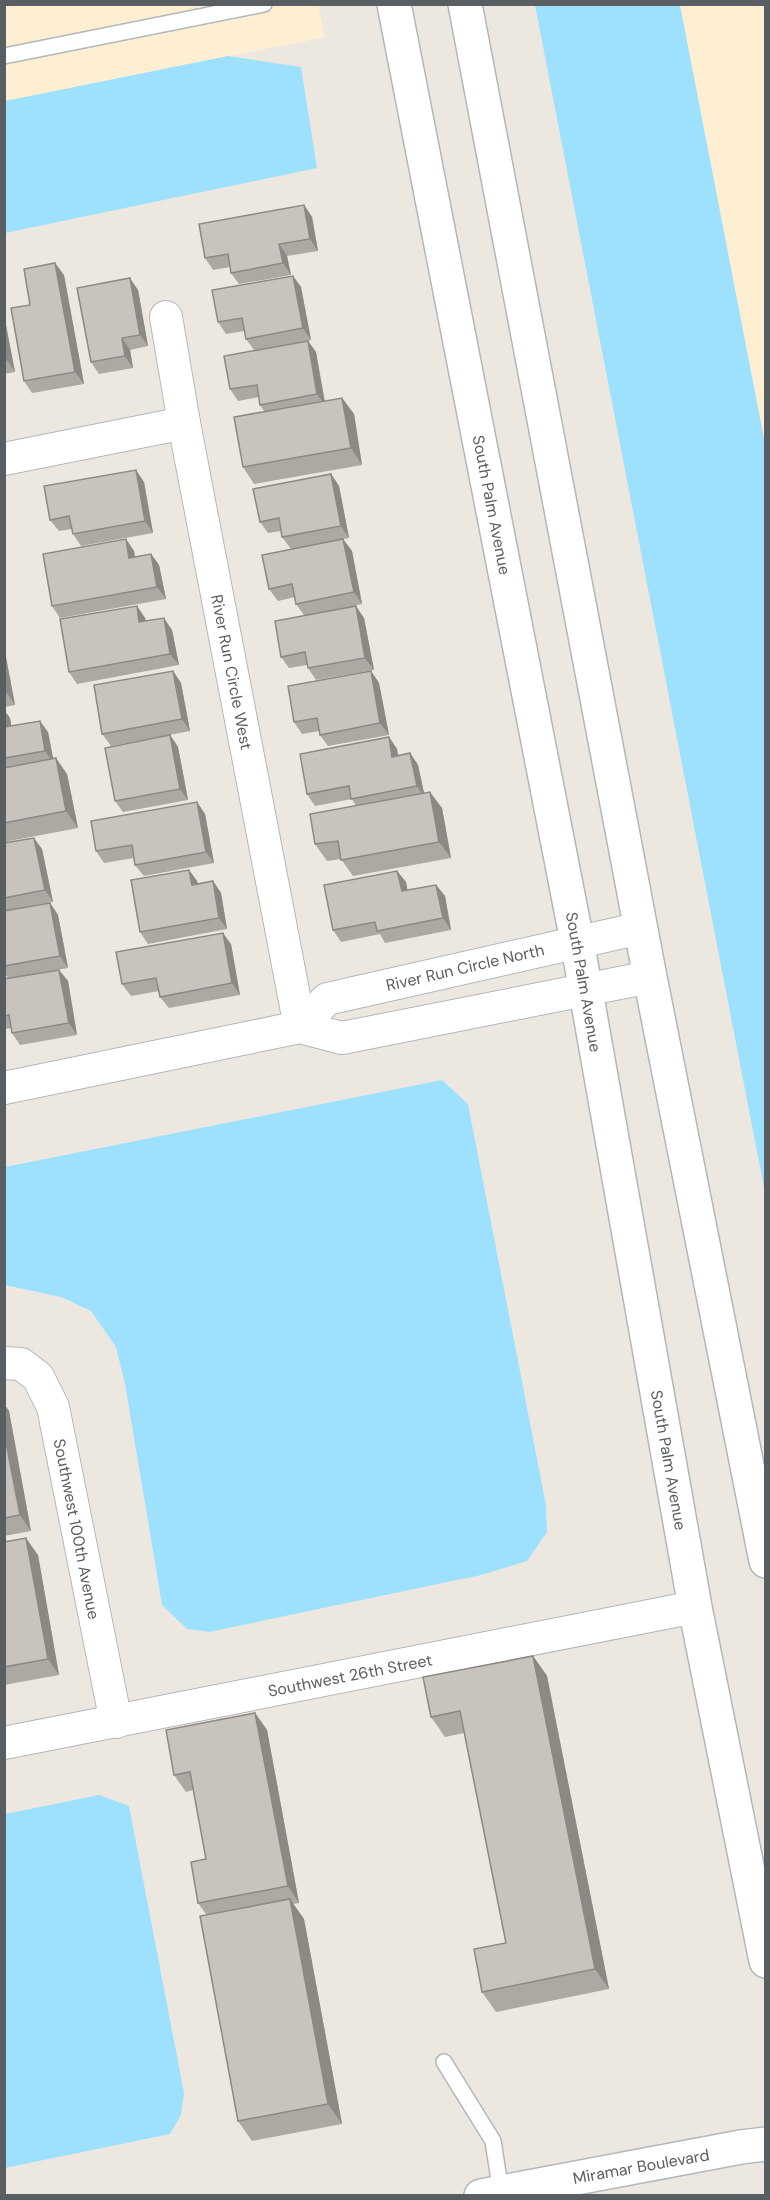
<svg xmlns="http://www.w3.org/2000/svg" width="770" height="2200" viewBox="0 0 770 2200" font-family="'DM Sans',sans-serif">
<rect width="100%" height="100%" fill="#ede8df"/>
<g fill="#ffefd2">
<polygon points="5,5 318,5 325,37 5,101"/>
<polygon points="680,5 765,5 765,444"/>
</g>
<g fill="#9de1ff">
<polygon points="535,5 680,5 765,444 765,1193"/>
<polygon points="228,56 301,67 317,168 5,233 5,101"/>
<polygon points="442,1080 468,1104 546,1505 547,1532 527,1561 481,1575 209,1632 187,1629 162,1605 125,1384 116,1347 91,1311 61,1297 5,1285 5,1167"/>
<polygon points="99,1795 129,1806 184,2093 181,2115 170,2134 5,2168 5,1814"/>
</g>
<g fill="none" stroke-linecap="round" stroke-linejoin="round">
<defs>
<g id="lane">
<polyline points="4,56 264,4"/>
<polyline points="444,2062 493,2141 501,2192"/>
</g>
<g id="street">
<polyline points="166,317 184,423 300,1027"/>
<polyline points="4,459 184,423"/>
<polyline points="300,1027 327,999 641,928"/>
<polyline points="4,1088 300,1027 342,1038 650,977"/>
<polyline points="4,1363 21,1364 38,1377 53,1407 116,1722"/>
<polyline points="4,1743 695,1607"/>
</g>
<g id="secondary">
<polyline points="394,4 577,941 695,1607 766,1961"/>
<polyline points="465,4 650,977 766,1561"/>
<polyline points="481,2196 741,2147 766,2144"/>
</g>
</defs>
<use href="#lane" stroke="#b3b7bc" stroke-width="18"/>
<use href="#street" stroke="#b3b7bc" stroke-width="34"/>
<use href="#secondary" stroke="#b1b7bc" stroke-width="36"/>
<use href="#lane" stroke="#fff" stroke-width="15"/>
<use href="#street" stroke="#fff" stroke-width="32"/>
<use href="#secondary" stroke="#fff" stroke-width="33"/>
</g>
<g fill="#aca8a2">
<polygon points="304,205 312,217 318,251 287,256 291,275 239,284 231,273 230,267 213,270 205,258"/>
<polygon points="64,275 84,384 32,393 24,381 30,305"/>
<polygon points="293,276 301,287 311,340 308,341 316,352 325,401 342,398 354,414 362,465 254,484 243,467 265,412 260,405 259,397 238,401 230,389 254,350 246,339 244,331 226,334 218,322"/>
<polygon points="138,290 148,346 130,350 133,368 99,374 91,362"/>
<polygon points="4,315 15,372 4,374"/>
<polygon points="331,474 339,486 349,538 291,549 282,537 281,531 268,533 260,522"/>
<polygon points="144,482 153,533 81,546 73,534 72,529 59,531 50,520"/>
<polygon points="126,539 134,551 135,557 151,554 159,565 166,599 60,618 52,606"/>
<polygon points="343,539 352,551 362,604 313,614 364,618 374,670 316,680 308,668 307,665 289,668 281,657 304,615 296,604 295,597 278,601 269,589"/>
<polygon points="137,606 145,618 146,621 172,630 179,665 77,684 69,672"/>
<polygon points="4,650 15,705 4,707"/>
<polygon points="173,671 181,683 190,731 111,746 102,734"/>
<polygon points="371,671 379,683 389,735 328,746 320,735 319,731 302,734 294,722"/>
<polygon points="4,710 10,718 11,726 48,732 53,758 67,774 78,828 4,842"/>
<polygon points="170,735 178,747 188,800 123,812 115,801"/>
<polygon points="389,737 397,749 398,756 410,753 418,765 424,793 442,808 451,858 353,876 341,859 327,861 315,844 356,806 352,799 315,806 307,794"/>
<polygon points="197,802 205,814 214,863 144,876 135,865 134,858 104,863 96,851"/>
<polygon points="4,843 42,849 53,902 4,911"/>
<polygon points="189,870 197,881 198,884 213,881 221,893 227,929 148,944 140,932"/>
<polygon points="397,871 406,882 407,890 436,885 445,896 451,930 385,943 380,934 341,942 333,930"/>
<polygon points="50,903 58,915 68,968 27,975 59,970 68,981 77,1035 20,1045 12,1033 11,1028 4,1029 4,979 9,979 4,973 4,911"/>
<polygon points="231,944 240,995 169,1008 160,997 159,991 131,996 122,984"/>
<polygon points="4,1404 9,1411 31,1531 4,1536"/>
<polygon points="4,1542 38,1555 59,1675 4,1685"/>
<polygon points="533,1656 547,1676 609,1989 496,2012 482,1992 506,1943 464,1733 445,1737 431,1717"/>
<polygon points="255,1713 267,1730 299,1903 293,1904 304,1919 342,2124 252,2141 238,2121 206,1914 198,1903 206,1859 193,1790 186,1792 174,1775"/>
</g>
<g fill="#8c8884">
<polygon points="304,205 312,217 318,251 310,239"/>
<polygon points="279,244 287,256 291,275 283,263"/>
<polygon points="55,263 64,275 84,384 75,372"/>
<polygon points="293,276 301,287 311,340 303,328"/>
<polygon points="130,278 138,290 148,346 140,335"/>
<polygon points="4,315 15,372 7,360 4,347"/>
<polygon points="122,338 130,350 133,368 125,356"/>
<polygon points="308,341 316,352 325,405 317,394"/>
<polygon points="342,398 354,414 362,465 351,448"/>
<polygon points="136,470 144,482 153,533 145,521"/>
<polygon points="331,474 339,486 349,538 341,526"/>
<polygon points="126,539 134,551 137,569 129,558"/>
<polygon points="343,539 352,551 362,604 354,592"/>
<polygon points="151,554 159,565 166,599 157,587"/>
<polygon points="137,606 145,618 148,634 139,622"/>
<polygon points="356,606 364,618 374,670 365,658"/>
<polygon points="164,618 172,630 179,665 170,654"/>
<polygon points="4,650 5,651 15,705 7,693 4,680"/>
<polygon points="173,671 181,683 190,731 182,719"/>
<polygon points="371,671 379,683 389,735 380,723"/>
<polygon points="4,710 10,718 14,739 5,727"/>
<polygon points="40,721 48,732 54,763 45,751"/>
<polygon points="170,735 178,747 188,800 180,789"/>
<polygon points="389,737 397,749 400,768 392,757"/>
<polygon points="410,753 418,765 425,798 417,786"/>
<polygon points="56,758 67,774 78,828 66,811"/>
<polygon points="430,792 442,808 451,858 439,842"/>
<polygon points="197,802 205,814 214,863 206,852"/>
<polygon points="34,838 42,849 53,902 45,890"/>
<polygon points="189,870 197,881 200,897 192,885"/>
<polygon points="397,871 406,882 410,903 402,891"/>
<polygon points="213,881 221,893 227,929 219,918"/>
<polygon points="436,885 445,896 451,930 443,918"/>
<polygon points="50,903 58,915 68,968 60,956"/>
<polygon points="223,933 231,944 240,995 232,983"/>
<polygon points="59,970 68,981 77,1035 69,1023"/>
<polygon points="4,1404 9,1411 31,1531 20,1515 4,1432"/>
<polygon points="26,1538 38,1555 59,1675 48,1659"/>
<polygon points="533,1656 547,1676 609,1989 595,1969"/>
<polygon points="255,1713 267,1730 299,1903 288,1886"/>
<polygon points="290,1899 304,1919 342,2124 328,2104"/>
</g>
<g fill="#c8c3bc" stroke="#8c8884" stroke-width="1.5">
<polygon points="304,205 310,239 279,244 283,263 231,273 228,254 205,258 199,224"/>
<polygon points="55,263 75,372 24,381 11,308 30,305 24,269"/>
<polygon points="293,276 303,328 246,339 242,318 218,322 212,290"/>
<polygon points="130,278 140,335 122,338 125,356 91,362 77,288"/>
<polygon points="308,341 317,394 260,405 257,385 230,389 224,356"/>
<polygon points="4,347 7,360 4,360"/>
<polygon points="342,398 351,448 243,467 234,417"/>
<polygon points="136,470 145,521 73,534 69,516 50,520 44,486"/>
<polygon points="331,474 341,526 282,537 279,518 260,522 253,489"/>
<polygon points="126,539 129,558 151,554 157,587 52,606 43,554"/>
<polygon points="343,539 354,592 296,604 292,584 269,589 262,555"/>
<polygon points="137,606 139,622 164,618 170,654 69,672 60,619"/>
<polygon points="356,606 365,658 308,668 305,652 281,657 275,621"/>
<polygon points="173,671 182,719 102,734 94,685"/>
<polygon points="371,671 380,723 320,735 317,718 294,722 288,686"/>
<polygon points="4,680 7,693 4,693"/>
<polygon points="4,721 5,727 40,721 45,751 4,758"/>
<polygon points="170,735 180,789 115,801 105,748"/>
<polygon points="389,737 392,757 410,753 417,786 351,799 349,786 307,794 300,754"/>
<polygon points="56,758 66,811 4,823 4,768"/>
<polygon points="430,792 439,842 341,860 338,841 315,844 310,814"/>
<polygon points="197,802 206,852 135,865 132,845 96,851 91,821"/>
<polygon points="34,838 45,890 4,898 4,843"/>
<polygon points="189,870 192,885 213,881 219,918 140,932 131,880"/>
<polygon points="397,871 402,891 436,885 443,918 377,931 375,922 333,930 324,885"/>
<polygon points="50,903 60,956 4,966 4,911"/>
<polygon points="223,933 232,983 160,997 156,978 122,984 116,952"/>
<polygon points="59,970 69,1023 12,1033 9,1015 4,1016 4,979"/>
<polygon points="4,1432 20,1515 4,1518"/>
<polygon points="26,1538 48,1659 4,1667 4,1542"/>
<polygon points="533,1656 595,1969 482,1992 474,1949 506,1943 460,1711 431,1717 423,1677"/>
<polygon points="255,1713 288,1886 198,1903 191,1862 206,1859 190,1772 174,1775 166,1730"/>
<polygon points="290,1899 328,2104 238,2121 200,1916"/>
</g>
<g text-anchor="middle" stroke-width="5" stroke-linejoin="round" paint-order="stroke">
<g font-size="16" fill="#585e62" stroke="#fff">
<text transform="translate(492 505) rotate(79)" y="6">South Palm Avenue</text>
<text transform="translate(232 672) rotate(79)" y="6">River Run Circle West</text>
<text transform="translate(465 967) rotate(-13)" y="6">River Run Circle North</text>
<text transform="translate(584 982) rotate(80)" y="6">South Palm Avenue</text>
<text transform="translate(669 1460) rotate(80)" y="6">South Palm Avenue</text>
<text transform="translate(77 1529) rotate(79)" y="6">Southwest 100th Avenue</text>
<text transform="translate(350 1675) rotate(-11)" y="6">Southwest 26th Street</text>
<text transform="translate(641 2166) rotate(-10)" y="6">Miramar Boulevard</text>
</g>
</g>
<rect width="770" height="2200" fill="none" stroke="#585e62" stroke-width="12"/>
</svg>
